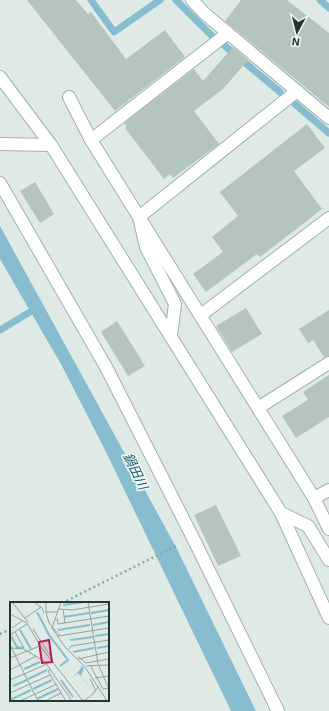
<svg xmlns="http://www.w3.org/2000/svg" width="329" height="711" viewBox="0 0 329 711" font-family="'Exo 2','Noto Sans JP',sans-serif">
<rect width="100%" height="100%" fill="#dfeae6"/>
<polygon fill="#87bdce" points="0,226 176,547 256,711 231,711 105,450 62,366 0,259"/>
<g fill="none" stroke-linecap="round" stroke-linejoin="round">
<g stroke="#87bdce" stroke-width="7">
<polyline points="91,0 114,32 160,0"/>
<polyline points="176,0 212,36"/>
<polyline points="320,0 329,8"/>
<polyline points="225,46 280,92"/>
<polyline points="295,104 329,133"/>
<polyline points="0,330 30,312"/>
</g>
</g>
<g fill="#b4c4bf">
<polygon points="27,0 76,0 88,14 91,12 126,59 165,30 185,57 115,111"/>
<polygon points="241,0 287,0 329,33 329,107 225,21"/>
<polygon points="233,47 248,60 223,89 194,111 219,144 173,178 170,174 164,179 125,128 127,126 124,123 194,69 203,81"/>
<polygon points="307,124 325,148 294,171 322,209 260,257 257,254 206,292 193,274 223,252 212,237 238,216 220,192"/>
<polygon points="35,182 54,214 40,223 20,191"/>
<polygon points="246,308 262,334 232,352 216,326"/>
<polygon points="329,310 329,356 324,357 313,340 308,343 299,329"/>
<polygon points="117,321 145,366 128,376 101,332"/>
<polygon points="329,375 329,417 296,438 282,416 308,400 303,392"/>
<polygon points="216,505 241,556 218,566 194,515"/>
</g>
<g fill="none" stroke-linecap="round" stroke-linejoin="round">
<defs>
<g id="minor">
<polyline points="192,0 204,13 329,118"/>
<polyline points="69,97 91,140 314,498 329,529"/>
<polyline points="91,140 228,33"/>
<polyline points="0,144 51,145"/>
<polyline points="0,183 106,367 193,538 278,711"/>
<polyline points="201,315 329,218"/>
<polyline points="171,336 175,304 146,247 139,217 297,91"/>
<polyline points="258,408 329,363"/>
<polyline points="314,498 329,490"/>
<polyline points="281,513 308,526 329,560"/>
</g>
<polyline id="tertiary" points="0,77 51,145 281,513 329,618"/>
</defs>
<use href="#minor" stroke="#a2b1ad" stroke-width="14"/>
<use href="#tertiary" stroke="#a2b1ad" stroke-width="14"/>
<g stroke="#80ada3" stroke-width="2.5" stroke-dasharray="2 3" stroke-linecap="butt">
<polyline points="62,603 178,545"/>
<polyline points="0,634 11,629"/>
</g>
<use href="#minor" stroke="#fff" stroke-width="12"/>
<use href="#tertiary" stroke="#fff" stroke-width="12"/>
</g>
<g text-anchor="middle" stroke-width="3.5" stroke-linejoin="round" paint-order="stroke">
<g font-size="13" font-style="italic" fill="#1c5d73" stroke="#eff7f3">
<text transform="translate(136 471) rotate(64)" y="5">鍋田川</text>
</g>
</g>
<g transform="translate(10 602)">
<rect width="99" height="99" fill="#dfeae6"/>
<path d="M 53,48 L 68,70 L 72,64 L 74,66 L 71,74 L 92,99 L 68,71 L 60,77 L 68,70 Z" fill="#87bdce"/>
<path fill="none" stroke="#87bdce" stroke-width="2" d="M 53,3 L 74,0M 27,10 L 39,33 L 58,58 L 50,64M 81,11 L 99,8M 54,15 L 79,11M 83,23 L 99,20M 10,28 L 21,47M 48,28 L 80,23M 1,34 L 7,45 L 13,46M 85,34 L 99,32M 60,38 L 83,35M 87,46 L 99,44M 63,50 L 84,46M 14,67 L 30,60M 18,77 L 37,68M 51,78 L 63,95M 3,84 L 17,78M 23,87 L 42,78M 27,97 L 48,87M 0,98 L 21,88"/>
<path fill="none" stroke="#93a39f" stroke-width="1" d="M 2,0 L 18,20M 24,0 L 32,6 L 34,11M 36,0 L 36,10 L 48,10M 51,0 L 42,26 L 55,45 L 75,65 L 97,99M 78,0 L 88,62 L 99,87M 49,7 L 62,8 L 99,2M 53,7 L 55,21M 36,10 L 39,21 L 50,34M 0,12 L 17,21 L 31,45 L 73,99M 15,16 L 31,5M 47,16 L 48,22 L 99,14M 2,26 L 12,19M 23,27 L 43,58M 5,30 L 14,46M 0,33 L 17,22M 48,34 L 99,26M 0,43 L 28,99M 1,46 L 14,47 L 35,60 L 62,99M 59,47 L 61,44 L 99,38M 18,49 L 29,44M 68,55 L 76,61 L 99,57M 0,56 L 17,49M 68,57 L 99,50M 80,63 L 93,87 L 99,86M 76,64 L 99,63M 41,67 L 38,69 L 56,99M 0,68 L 26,54M 85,76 L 99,74M 80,77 L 86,89M 0,78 L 37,62M 0,91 L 40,73M 73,97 L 74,99 L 83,92 L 88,85M 10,99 L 47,82M 35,99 L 51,91"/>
<path fill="#c2185b" fill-opacity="0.15" stroke="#c2185b" stroke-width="2" d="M 39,38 L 42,60 L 32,61 L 29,40 Z"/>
<rect width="99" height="99" fill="none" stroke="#203935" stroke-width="2"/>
</g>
<g transform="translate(297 32) rotate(187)" stroke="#eff7f3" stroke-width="3" paint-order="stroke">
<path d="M0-3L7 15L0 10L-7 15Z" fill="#203935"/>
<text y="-6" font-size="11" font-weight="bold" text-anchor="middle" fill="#203935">N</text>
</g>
</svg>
